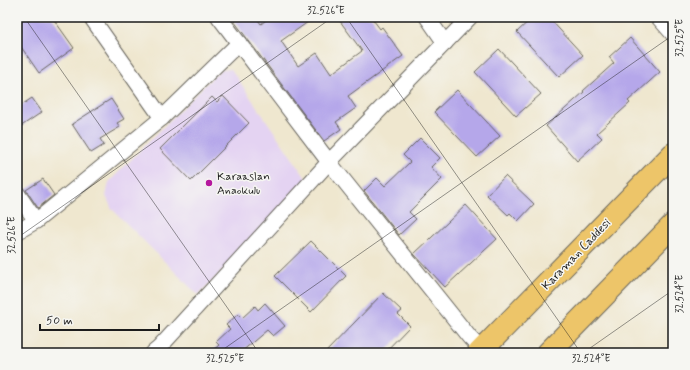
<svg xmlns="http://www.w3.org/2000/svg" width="690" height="370" viewBox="0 0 690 370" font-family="Mynerve,sans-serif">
<rect width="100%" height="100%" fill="#f6f6f2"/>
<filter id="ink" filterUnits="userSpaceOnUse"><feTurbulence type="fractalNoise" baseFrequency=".025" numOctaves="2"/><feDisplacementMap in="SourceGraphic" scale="8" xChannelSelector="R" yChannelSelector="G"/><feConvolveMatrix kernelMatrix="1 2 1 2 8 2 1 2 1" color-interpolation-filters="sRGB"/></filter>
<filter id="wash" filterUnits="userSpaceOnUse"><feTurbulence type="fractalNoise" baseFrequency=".012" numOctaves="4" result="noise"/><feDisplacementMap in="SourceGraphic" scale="16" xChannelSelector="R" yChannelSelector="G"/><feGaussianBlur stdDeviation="0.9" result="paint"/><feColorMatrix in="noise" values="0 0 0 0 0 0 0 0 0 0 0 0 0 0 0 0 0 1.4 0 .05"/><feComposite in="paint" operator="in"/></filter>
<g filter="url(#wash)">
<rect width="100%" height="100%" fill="#efe7cf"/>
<polygon fill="#e4d3f2" points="231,69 310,184 198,295 112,209 106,196 109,182 220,70"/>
<g id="blocks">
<g fill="#b5a7ea">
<polygon points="17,17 52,17 74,48 39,73 17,41"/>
<polygon points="231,17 256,17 261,24 270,17 315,17 281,41 298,66 317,53 331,74 362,51 337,17 371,17 380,29 382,27 403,56 348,96 356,108 336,122 341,129 324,141"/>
<polygon points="533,17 548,17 583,55 559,77 517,32"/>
<polygon points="630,38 660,72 628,101 630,103 597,133 602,138 577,161 546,126 584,92 583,91 614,63 609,57"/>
<polygon points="499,49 541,94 516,116 475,72"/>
<polygon points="457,90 500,136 477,157 434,112"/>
<polygon points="223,96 249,123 191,181 160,149 212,97 217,102"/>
<polygon points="32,98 42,112 17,129 17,108"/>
<polygon points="111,99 124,119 117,123 120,127 100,139 104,145 91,153 72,124"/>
<polygon points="420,138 440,158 431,167 442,179 409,212 416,219 399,235 364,191 377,178 385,186 410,162 403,155"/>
<polygon points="505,176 534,204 518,221 510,213 508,215 487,195"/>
<polygon points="43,179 54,195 38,208 26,190"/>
<polygon points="466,205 497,239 445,287 414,254"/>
<polygon points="311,241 346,276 311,312 275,276"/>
<polygon points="383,293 402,311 398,314 410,326 384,353 325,353"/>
<polygon points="265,303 285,326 273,336 267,330 240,353 210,353 219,345 216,342 230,329 226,325 238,314 242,318 255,306 258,310"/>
</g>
</g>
</g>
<g filter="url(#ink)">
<use href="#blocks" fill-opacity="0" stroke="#66635b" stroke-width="1"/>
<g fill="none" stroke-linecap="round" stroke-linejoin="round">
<defs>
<g id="minor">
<polyline points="91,17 162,118"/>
<polyline points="219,17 329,162 470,338 482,350"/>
<polyline points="427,17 445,43"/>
<polyline points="658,17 673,34"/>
<polyline points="17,193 36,221"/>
<polyline points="17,232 36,221 162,118 239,43"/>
<polyline points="153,353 159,348 329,162 470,17"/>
</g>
<g id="trunk">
<polyline points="479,353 673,154"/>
<polyline points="548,353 673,225"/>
</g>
</defs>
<use href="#minor" stroke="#66635b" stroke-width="17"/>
<use href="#trunk" stroke="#66635b" stroke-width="24"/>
<use href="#minor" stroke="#fff" stroke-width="15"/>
<use href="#trunk" stroke="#edc569" stroke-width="22"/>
</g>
</g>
<path fill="none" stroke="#1c1c1c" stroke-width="1" stroke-opacity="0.45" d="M 24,17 L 259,353M 346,17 L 581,353M 668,17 L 673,24M 17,238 L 333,17M 218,353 L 673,35M 583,353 L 673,290"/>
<circle fill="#b5179e" stroke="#f6f6f2" stroke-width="1.5" cx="209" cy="183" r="4"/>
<g text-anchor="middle" stroke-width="3" stroke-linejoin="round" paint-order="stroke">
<g font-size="12" fill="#1c1c1c" stroke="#f6f6f2" text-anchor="start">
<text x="217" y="180">Karaaslan<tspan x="217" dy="14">Anaokulu</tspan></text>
</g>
<g font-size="12" fill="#1c1c1c" stroke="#f6f6f2">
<text transform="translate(576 254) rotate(-46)" y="4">Karaman Caddesi</text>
</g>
</g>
<rect width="690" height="370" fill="none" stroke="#f6f6f2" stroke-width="44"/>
<path d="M40 324v6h119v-6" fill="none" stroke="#1c1c1c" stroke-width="2"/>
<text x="46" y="324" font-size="12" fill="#1c1c1c" stroke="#f6f6f2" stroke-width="3" paint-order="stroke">50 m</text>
<rect x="22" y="22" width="646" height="326" fill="none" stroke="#1c1c1c" stroke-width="1.5"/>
<g font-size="10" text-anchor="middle" fill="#1c1c1c">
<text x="326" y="14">32.526°E</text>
<text transform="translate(679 38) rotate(-90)" y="4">32.525°E</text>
<text transform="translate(11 235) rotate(-90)" y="4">32.526°E</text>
<text transform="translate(679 294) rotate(-90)" y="4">32.524°E</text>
<text x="225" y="362">32.525°E</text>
<text x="591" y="362">32.524°E</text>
</g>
</svg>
